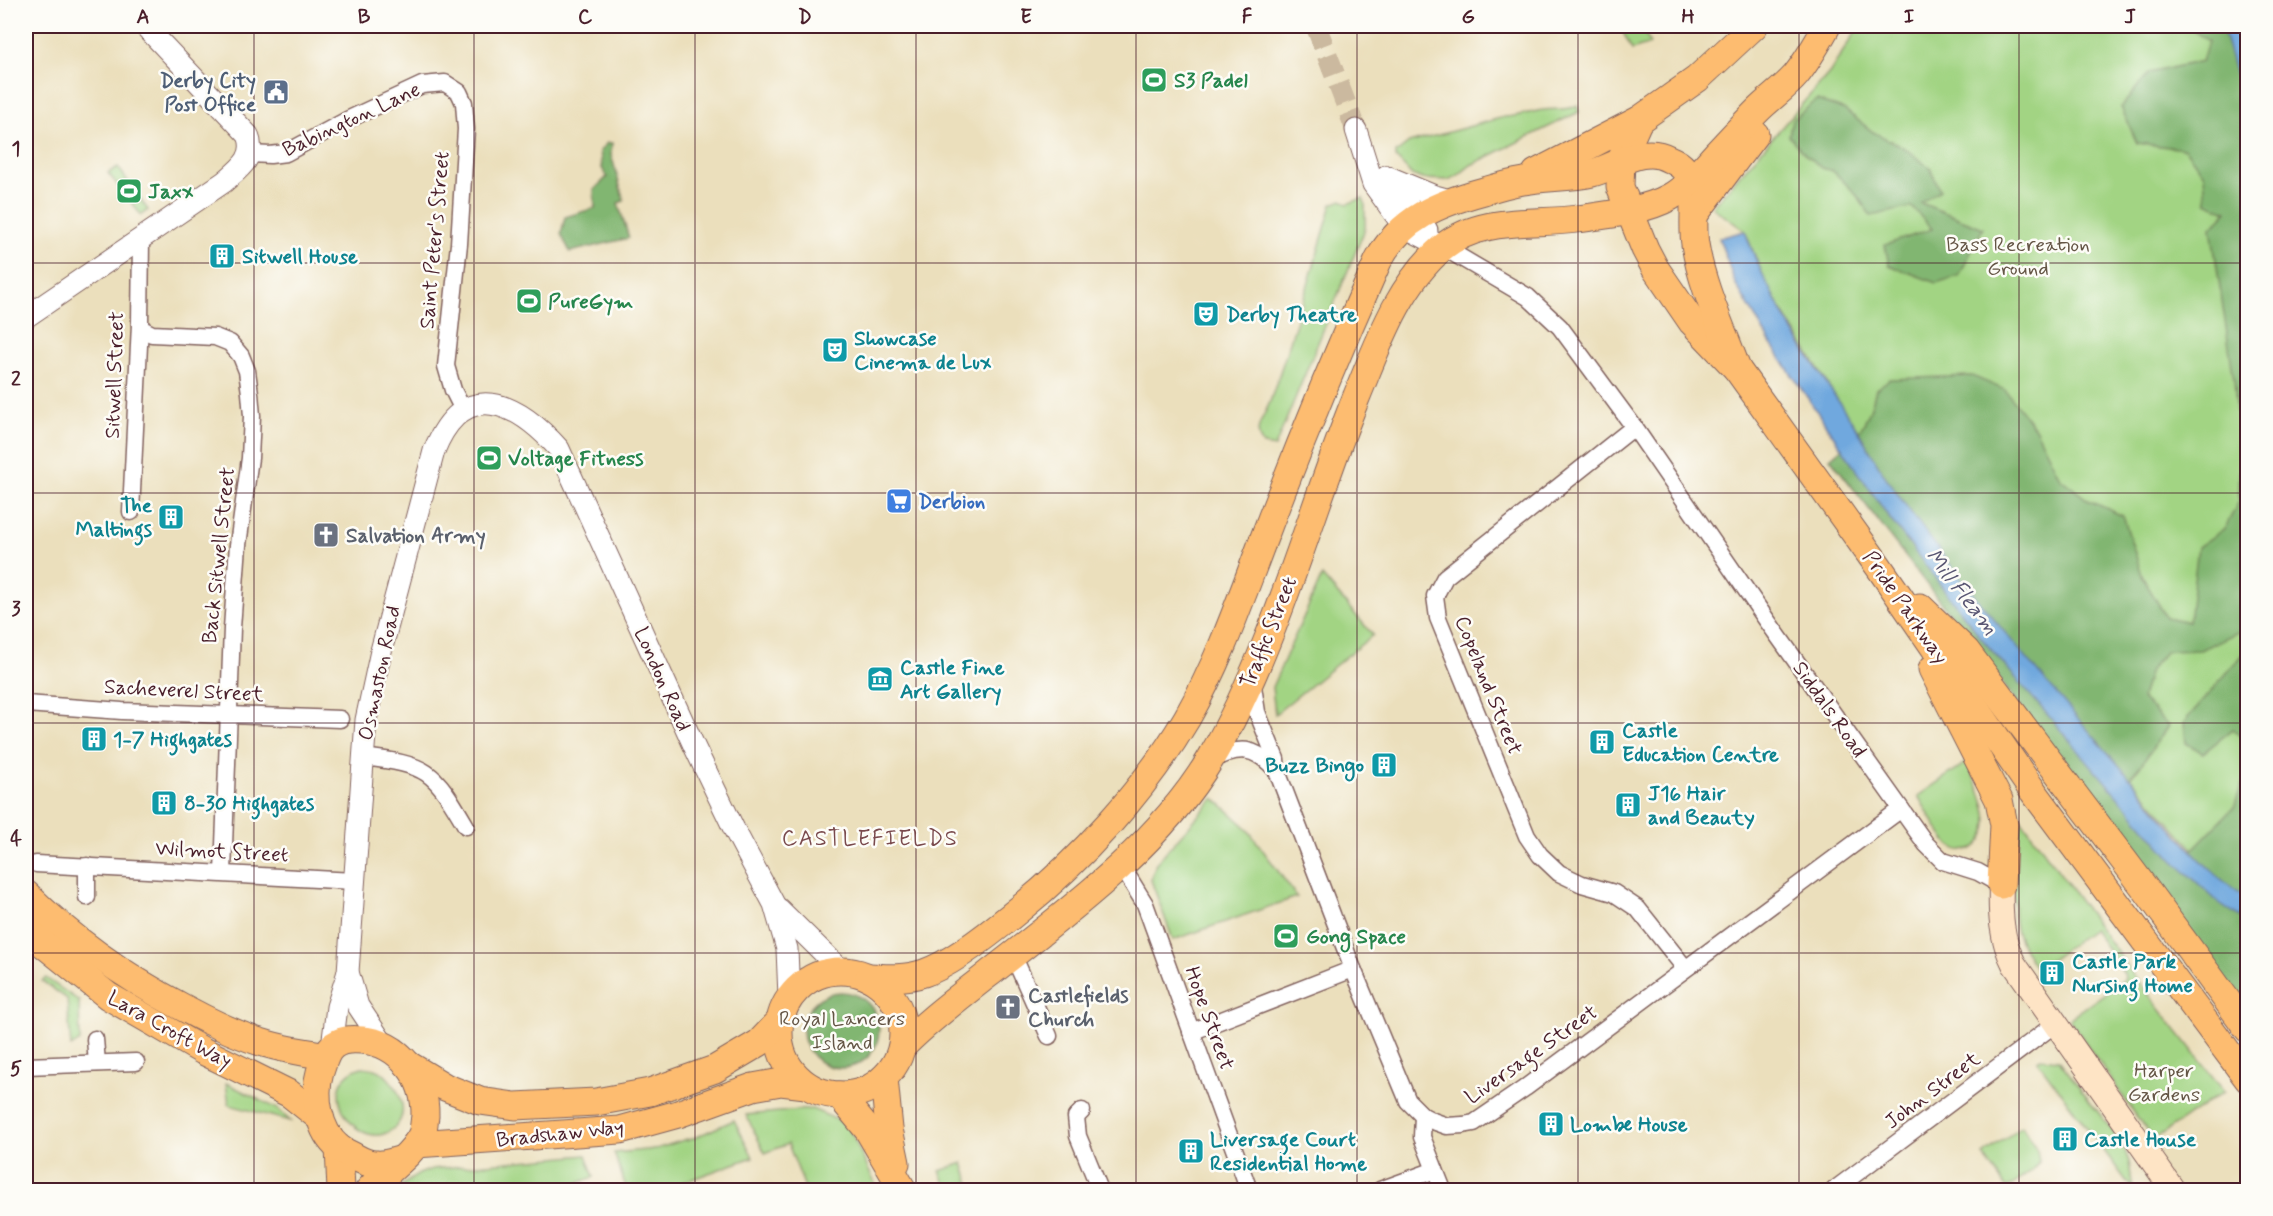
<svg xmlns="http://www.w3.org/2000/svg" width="2273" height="1216" viewBox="0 0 2273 1216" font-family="Mynerve,sans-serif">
<rect width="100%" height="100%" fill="#fdfcf7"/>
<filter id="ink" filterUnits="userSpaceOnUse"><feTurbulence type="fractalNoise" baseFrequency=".0167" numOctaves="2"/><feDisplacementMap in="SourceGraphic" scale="12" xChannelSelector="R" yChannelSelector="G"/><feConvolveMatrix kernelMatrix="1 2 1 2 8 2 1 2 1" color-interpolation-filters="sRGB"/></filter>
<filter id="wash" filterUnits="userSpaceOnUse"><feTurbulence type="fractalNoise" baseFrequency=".008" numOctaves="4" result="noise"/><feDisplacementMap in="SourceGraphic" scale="24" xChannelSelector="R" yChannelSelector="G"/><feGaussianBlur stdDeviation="1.35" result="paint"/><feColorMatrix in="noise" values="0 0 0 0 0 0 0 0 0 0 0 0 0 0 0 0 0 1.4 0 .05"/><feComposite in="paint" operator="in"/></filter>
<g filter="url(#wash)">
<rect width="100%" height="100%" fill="#ebdfbc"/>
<g fill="#a2d483" stroke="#767a57" stroke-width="1.5">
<polygon points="1620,26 1642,26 1650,44 1632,50"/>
<polygon points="1859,26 2222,26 2248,113 2247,897 2207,865 2126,773 1872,456 1768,288 1745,231 1712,207 1830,72"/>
<path d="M 1577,106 L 1579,112 L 1471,165 L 1457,176 L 1448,180 L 1422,179 L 1412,175 L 1396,158 L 1396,153 L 1409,143 L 1504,117 C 1518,117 1529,112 1543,110 C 1555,108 1565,111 1577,106 Z"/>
<polygon points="118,167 148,210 141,215 108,173"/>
<path d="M 1363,198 L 1365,203 L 1365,229 L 1275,447 L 1263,445 C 1251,427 1265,418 1271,399 C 1293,335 1313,270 1332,204 L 1342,200 L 1347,204 Z"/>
<polygon points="1322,576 1373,635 1275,714 1272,687"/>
<path d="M 1967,762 C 1977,786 2002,828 1974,848 C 1968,852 1958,851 1952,847 C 1943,841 1925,807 1918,796 Z"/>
<polygon points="1214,798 1246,827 1297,897 1173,940 1151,880 1156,863"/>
<path d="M 2010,802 L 2016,805 L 2015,811 L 2132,973 L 2224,1091 L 2153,1140 L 2069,1019 L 2125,979 L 2124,974 L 2093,929 L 2037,970 C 2007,928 2015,915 2014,867 C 2014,845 2011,823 2010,802 Z"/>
<polygon points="46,978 79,1001 80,1041 71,1047 67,999 42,981"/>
<polygon points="2041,1058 2059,1060 2123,1145 2129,1162 2133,1190 2037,1060"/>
<path d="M 362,1067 C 370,1068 378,1068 384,1074 C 398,1087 411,1111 395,1127 C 360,1160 309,1083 362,1067 Z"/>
<polygon points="226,1083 278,1109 290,1121 229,1105"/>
<polygon points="812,1109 847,1124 878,1190 806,1190 788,1144 765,1153 746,1115"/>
<polygon points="734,1120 753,1157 662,1190 627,1190 614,1153 656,1149 687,1139 687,1141"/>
<polygon points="2022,1126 2037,1150 2039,1162 2033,1170 2007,1189 1983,1155"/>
<polygon points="586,1155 594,1177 558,1190 395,1190 419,1174 432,1169"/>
<polygon points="963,1163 972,1190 948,1190 940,1171"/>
</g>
<g fill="#81b671" stroke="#666a4e" stroke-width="1.5">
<path d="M 2167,26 L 2222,26 L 2248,113 L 2247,631 L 2244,629 L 2200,650 L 2166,651 L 2150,670 L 2142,698 L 2168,726 L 2141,765 L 2126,782 L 2189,853 L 2234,807 L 2247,771 L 2247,1011 L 2047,742 L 1830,458 C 1858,435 1868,426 1876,389 L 1890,379 L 1972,376 L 2005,390 L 2035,428 L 2060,478 L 2088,500 L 2123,516 L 2143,578 L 2166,617 L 2189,622 L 2198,547 L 2225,528 L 2239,501 L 2240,454 L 2234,380 L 2211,228 L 2227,211 L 2206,202 L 2204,175 L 2185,149 L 2137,143 L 2121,107 L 2149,73 L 2202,61 L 2208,41 L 2192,30 Z"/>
<polygon points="1817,100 1845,110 1873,132 1903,147 1930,168 1940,190 1921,203 1983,228 1959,276 1936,283 1889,265 1885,245 1932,229 1912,207 1871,216 1855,193 1833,171 1822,168 1806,155 1789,136 1792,120"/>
<polygon points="607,143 612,143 611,154 624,201 618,203 629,238 570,252 561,234 565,217 595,208 594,190 607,177 602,168 600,151"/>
<polygon points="2247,650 2247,743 2233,729 2203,753 2186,743 2184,722"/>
<circle cx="841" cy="1030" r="38"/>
</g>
<g fill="#6fa8de" stroke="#5c6484" stroke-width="1.5">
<polygon points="2222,26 2247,26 2247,113"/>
<path d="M 1745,231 C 1769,301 1812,362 1854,424 C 1866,443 1876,463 1889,482 C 1961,584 2042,678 2124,771 C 2156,808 2205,875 2247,897 L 2247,922 L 2218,902 L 2172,859 L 1982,639 L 1890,519 L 1771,344 L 1735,283 L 1719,238 Z"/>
</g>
</g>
<g filter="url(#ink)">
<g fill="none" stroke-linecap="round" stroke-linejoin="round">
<polyline stroke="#cbb99f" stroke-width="21" stroke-dasharray="21 10" stroke-linecap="butt" points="1316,26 1356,130"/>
<defs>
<g id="minor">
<polyline points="250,154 270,155 286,153 349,119 422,85 445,83 459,92 464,103 466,129 459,244 446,366 453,390 463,410"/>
<polyline points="1443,247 1528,297 1560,327 1634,427 1766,619 1926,844 1943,861 1978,872 2001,885"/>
<polyline points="140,324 142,329 152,334 215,337 230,343 241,356 247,371 250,393 252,416 250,458 238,545 232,628 223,873"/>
<polyline points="1634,427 1445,577 1435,596 1438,618 1527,836 1540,855 1559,873 1582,884 1614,893 1638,909 1685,968"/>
<polyline points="131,512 140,324 141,239"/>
<polyline points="1252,680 1257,712 1276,759 1277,771 1353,969 1408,1101 1423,1116 1433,1121 1447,1126 1463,1125 1474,1123 1525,1088 1901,809"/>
<polyline points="26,704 122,711 340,719"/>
<path d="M 363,757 C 428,765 433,769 466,826"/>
<path d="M 1210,761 C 1239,745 1255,746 1277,771"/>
<polyline points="36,864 354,881"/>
<polyline points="1121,865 1145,904 1249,1190"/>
<polyline points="87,866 87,897"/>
<polyline points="1013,955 1049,1036"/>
<polyline points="1191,1032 1353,969"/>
<polyline points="95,1039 97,1063"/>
<polyline points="26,1066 136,1062"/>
<polyline points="1082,1111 1076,1117 1078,1136 1100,1190"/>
<polyline points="1423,1116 1422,1137 1443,1190"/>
<polyline points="1380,1190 1435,1170"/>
<polyline points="1834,1190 2055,1024"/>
</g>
<g id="tertiary">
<polyline points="1356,130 1373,184 1404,227 1443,247"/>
<polyline points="1386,176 1427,230"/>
<polyline points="1386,176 1432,195 1450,200"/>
<path d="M 26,317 L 224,182 C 239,169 257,157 248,135 L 145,26"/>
<polyline points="779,909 841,970"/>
<path d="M 384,1045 L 358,1006 L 348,972 L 366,720 L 381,651 L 434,451 C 464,376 517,402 559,449 L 695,748 L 734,829 L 774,904 L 787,949 L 789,997"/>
<polyline points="332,1047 337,1007 348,972"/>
</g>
<path id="secondary" d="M 2001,885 C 2000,913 2001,939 2014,964 L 2173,1190"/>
<g id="primary">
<polyline points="1639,120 1621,160 1620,187 1645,249 1655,268 1692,322 1737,369 1879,567 2033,791 2248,1079"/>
<polyline points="1536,173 1639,120 1697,79 1754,26"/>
<polyline points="1695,214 1755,134"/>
<polyline points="1920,607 1966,651 2147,891 2248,1029"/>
<polyline points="1932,669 1999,800 2004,825 2001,885"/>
<path d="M 26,894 C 73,941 125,977 184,1008 C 210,1022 238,1036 267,1044 C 286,1050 306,1052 325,1056"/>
<polyline points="26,930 108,996 203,1051 290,1094 320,1118"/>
<circle cx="841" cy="1033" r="62"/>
<path d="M 869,977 C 887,978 906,979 924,973 C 952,964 993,931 1016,912 C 1082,859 1144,791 1187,718 C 1220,660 1241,598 1265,535 C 1300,443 1338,351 1378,261 C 1400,218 1440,203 1484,191 C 1497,187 1510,183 1524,181 C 1546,177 1569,178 1592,173 C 1617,167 1642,144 1669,159 C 1674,161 1680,164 1684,169 C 1700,189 1691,220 1695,244 C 1701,284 1723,331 1737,369"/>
<path d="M 902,1047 C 927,1021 957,999 986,976 C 1065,914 1159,846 1211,758 C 1276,646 1308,517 1356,398 C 1378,345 1398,285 1443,247 C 1481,216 1533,225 1577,219 C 1606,215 1645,211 1670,197 C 1689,186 1703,168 1718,152 C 1731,138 1744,124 1758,110 C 1770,98 1785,88 1796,75 C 1808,60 1818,42 1827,26"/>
<polyline points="407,1064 445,1087 480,1101 515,1106 596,1102 650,1092 715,1069 759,1043 778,1023"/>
<polyline points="884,1078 889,1129 896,1163"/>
<polyline points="839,1095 868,1130 903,1190"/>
<polyline points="416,1144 620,1130 678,1114 753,1087 781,1082 806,1085"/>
<polyline points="339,1148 341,1190"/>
<path d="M 369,1190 C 384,1173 413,1155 422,1134 C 424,1128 424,1122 425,1116 C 426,1078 400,1043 362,1040 C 351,1039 340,1039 332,1047 C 325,1053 323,1064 320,1072 C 313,1096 318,1131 339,1148 C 344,1152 350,1154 355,1157 C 362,1161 369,1164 376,1164 C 384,1165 392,1162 399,1160"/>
</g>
</defs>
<use href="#minor" stroke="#82625e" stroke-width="19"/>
<use href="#tertiary" stroke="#82625e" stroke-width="23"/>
<use href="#secondary" stroke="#82625e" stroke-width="26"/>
<use href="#primary" stroke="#82625e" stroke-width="29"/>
<use href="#minor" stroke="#fff" stroke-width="16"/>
<use href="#tertiary" stroke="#fff" stroke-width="21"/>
<use href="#secondary" stroke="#fee4c5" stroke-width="24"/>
<use href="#primary" stroke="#fdbc6f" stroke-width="27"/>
</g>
</g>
<path fill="none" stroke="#4a1f2b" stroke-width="1.5" stroke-opacity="0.55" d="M 254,26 L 254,1190M 474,26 L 474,1190M 695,26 L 695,1190M 916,26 L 916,1190M 1136,26 L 1136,1190M 1357,26 L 1357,1190M 1578,26 L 1578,1190M 1799,26 L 1799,1190M 2019,26 L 2019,1190M 26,263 L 2248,263M 26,493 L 2248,493M 26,723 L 2248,723M 26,953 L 2248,953"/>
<defs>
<symbol id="stadium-square" viewBox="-11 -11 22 22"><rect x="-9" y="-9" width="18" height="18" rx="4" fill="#2e9e5b" stroke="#fdfcf7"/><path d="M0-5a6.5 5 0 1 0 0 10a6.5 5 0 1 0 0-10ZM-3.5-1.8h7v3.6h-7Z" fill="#fff"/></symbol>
<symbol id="civic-square" viewBox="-11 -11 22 22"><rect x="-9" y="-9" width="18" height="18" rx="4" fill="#5c6f8a" stroke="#fdfcf7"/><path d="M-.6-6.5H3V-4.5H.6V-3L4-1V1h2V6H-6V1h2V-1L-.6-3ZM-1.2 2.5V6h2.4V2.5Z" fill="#fff"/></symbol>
<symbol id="building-square" viewBox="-11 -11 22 22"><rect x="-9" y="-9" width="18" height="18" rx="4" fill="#0f9aa8" stroke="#fdfcf7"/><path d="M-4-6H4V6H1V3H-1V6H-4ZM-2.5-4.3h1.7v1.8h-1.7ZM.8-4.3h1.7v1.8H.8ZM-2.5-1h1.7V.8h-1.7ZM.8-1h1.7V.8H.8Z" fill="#fff"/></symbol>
<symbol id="theatre-square" viewBox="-11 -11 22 22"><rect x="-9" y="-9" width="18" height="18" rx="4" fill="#0f9aa8" stroke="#fdfcf7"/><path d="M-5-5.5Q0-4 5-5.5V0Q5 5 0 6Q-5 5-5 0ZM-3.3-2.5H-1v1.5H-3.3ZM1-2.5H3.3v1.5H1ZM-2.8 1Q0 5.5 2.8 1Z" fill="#fff"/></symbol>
<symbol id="supermarket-square" viewBox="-11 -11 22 22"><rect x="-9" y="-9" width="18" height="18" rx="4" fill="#3f7fe0" stroke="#fdfcf7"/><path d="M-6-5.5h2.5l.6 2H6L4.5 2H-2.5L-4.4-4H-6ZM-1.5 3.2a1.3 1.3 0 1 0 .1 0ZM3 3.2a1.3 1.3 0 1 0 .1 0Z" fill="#fff"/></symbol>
<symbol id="church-square" viewBox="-11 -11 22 22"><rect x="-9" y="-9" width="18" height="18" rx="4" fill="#6b7280" stroke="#fdfcf7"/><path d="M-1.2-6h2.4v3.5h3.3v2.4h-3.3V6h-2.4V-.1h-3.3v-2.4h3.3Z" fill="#fff"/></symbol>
<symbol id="museum-square" viewBox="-11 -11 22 22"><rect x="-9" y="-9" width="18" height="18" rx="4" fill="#0f9aa8" stroke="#fdfcf7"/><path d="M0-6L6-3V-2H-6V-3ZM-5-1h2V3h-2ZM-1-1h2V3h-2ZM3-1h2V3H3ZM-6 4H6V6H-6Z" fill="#fff"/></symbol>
</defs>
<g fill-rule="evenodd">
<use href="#stadium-square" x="1139" y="65" width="30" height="30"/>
<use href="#civic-square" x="261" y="77" width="30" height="30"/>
<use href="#stadium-square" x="114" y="176" width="30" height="30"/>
<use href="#building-square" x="207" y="241" width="30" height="30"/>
<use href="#stadium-square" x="514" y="286" width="30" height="30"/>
<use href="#theatre-square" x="1191" y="299" width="30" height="30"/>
<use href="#theatre-square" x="820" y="335" width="30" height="30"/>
<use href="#stadium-square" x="474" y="443" width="30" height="30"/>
<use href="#supermarket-square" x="884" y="486" width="30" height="30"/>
<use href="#building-square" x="156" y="502" width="30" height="30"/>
<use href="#church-square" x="311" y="520" width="30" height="30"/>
<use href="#museum-square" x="865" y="664" width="30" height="30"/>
<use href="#building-square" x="79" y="724" width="30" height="30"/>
<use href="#building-square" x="1587" y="727" width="30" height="30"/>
<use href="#building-square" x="1369" y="750" width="30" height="30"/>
<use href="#building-square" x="149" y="788" width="30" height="30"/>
<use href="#building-square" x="1613" y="790" width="30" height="30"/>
<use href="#stadium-square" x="1271" y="921" width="30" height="30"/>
<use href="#building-square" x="2037" y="958" width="30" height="30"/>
<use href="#church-square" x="993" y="992" width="30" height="30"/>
<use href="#building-square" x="1536" y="1109" width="30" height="30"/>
<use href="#building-square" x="2050" y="1124" width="30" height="30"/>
<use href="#building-square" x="1176" y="1136" width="30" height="30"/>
</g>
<g text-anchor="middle" stroke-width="5" stroke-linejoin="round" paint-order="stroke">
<g font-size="21" font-weight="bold" fill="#4e5e75" stroke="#fdfcf7" text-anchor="end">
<text x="256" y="87">Derby City<tspan x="256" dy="24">Post Office</tspan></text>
</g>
<g font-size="21" font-weight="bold" fill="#27864d" stroke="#fdfcf7" text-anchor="start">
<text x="1174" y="87">S3 Padel</text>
<text x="148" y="198">Jaxx</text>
<text x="548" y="308">PureGym</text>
<text x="508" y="465">Voltage Fitness</text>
<text x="1306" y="943">Gong Space</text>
</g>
<g font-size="21" fill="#4a1f2b" stroke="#fdfcf7">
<text transform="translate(351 119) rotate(-25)" y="7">Babington Lane</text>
<text transform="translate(434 240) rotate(-85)" y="7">Saint Peter's Street</text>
<text transform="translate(114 375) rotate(-88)" y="7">Sitwell Street</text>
<text transform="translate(218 555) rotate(-84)" y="7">Back Sitwell Street</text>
<text transform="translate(1906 607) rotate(55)" y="7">Pride Parkway</text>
<text transform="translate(1268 632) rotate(-68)" y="7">Traffic Street</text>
<text transform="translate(379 673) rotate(-78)" y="7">Osmaston Road</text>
<text transform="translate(663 679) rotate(66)" y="7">London Road</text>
<text transform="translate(1489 685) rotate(68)" y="7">Copeland Street</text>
<text transform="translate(184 690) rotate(3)" y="7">Sacheverel Street</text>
<text transform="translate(1830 709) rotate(55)" y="7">Siddals Road</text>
<text transform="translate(222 851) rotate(3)" y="7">Wilmot Street</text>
<text transform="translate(1210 1018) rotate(70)" y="7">Hope Street</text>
<text transform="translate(170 1029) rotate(29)" y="7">Lara Croft Way</text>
<text transform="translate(1531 1054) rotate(-35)" y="7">Liversage Street</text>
<text transform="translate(1932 1090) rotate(-37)" y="7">John Street</text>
<text transform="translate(560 1133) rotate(-6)" y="7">Bradshaw Way</text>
</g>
<g font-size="21" fill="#645545" stroke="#fdfcf7">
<text x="2018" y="251">Bass Recreation<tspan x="2018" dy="24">Ground</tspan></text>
<text x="842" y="1025">Royal Lancers<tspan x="842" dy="24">Island</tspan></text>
<text x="2164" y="1077">Harper<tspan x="2164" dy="24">Gardens</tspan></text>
</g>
<g font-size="21" font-weight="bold" fill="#0d838f" stroke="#fdfcf7" text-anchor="start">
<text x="242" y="263">Sitwell House</text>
<text x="1226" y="321">Derby Theatre</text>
<text x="854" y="345">Showcase<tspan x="854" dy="24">Cinema de Lux</tspan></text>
<text x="152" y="512" text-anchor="end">The<tspan x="152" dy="24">Maltings</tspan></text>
<text x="900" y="674">Castle Fine<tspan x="900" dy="24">Art Gallery</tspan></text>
<text x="1622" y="737">Castle<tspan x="1622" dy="24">Education Centre</tspan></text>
<text x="113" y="746">1-7 Highgates</text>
<text x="1364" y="772" text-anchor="end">Buzz Bingo</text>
<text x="1648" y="800">J16 Hair<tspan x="1648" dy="24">and Beauty</tspan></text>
<text x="184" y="810">8-30 Highgates</text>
<text x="2072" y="968">Castle Park<tspan x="2072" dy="24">Nursing Home</tspan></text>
<text x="1570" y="1131">Lombe House</text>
<text x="1210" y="1146">Liversage Court<tspan x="1210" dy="24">Residential Home</tspan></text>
<text x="2084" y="1146">Castle House</text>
</g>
<g font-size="21" font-weight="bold" fill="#366cbe" stroke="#fdfcf7" text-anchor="start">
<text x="918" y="508">Derbion</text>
</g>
<g font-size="21" font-weight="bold" fill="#5b616d" stroke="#fdfcf7" text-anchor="start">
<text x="346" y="542">Salvation Army</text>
<text x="1028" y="1002">Castlefields<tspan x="1028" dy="24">Church</tspan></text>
</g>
<g font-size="22" font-style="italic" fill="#595673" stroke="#fdfcf7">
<text transform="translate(1963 591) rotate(52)" y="8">Mill Fleam</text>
</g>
<g font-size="22" letter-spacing="1.5" fill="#7a4a4d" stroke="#fdfcf7">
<text x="870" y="845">CASTLEFIELDS</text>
</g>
</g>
<rect width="2273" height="1216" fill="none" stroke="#fdfcf7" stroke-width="66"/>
<rect x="33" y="33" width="2207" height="1150" fill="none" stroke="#4a1f2b" stroke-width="2"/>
<g font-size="20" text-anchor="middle" font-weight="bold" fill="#4a1f2b">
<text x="143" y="23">A</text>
<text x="364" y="23">B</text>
<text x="585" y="23">C</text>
<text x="805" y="23">D</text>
<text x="1026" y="23">E</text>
<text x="1247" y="23">F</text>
<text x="1468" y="23">G</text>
<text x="1688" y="23">H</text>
<text x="1909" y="23">I</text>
<text x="2130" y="23">J</text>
<text x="16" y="155">1</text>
<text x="16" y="385">2</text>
<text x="16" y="615">3</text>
<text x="16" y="845">4</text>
<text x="16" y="1075">5</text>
</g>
</svg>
